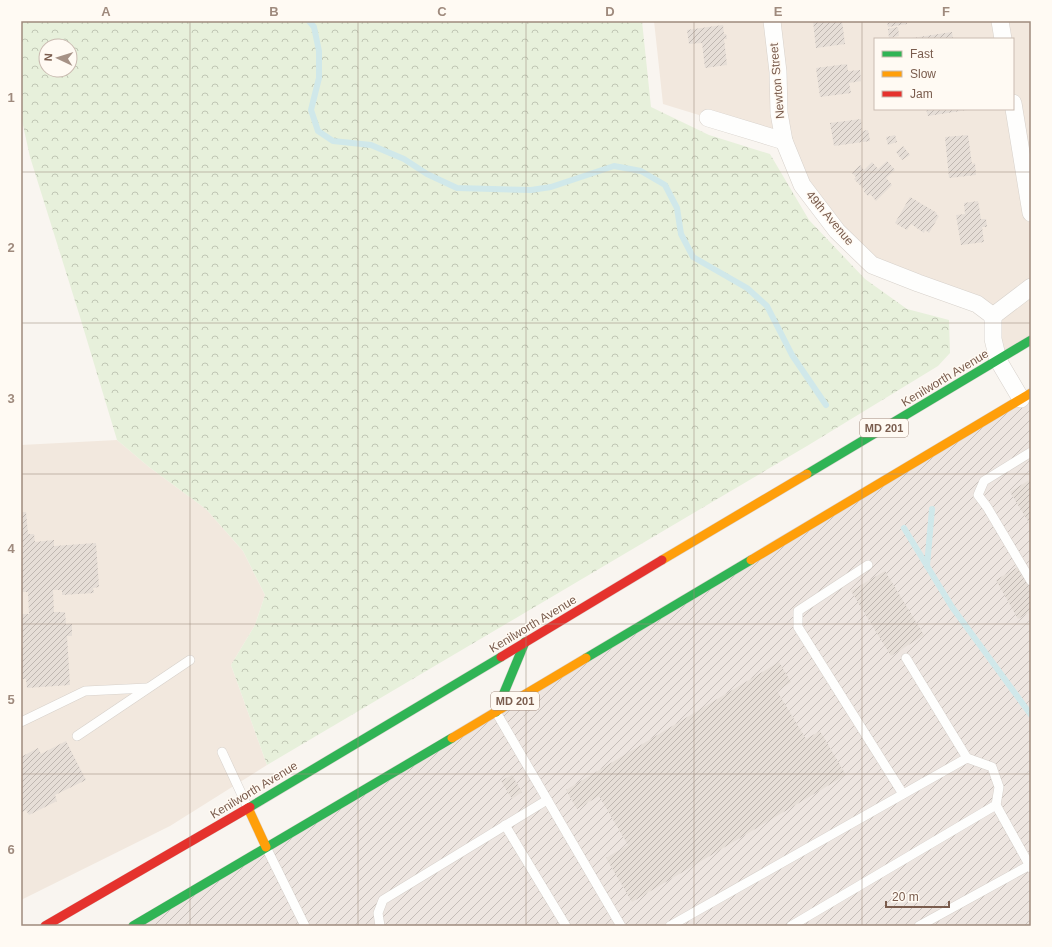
<svg xmlns="http://www.w3.org/2000/svg" width="1052" height="947" viewBox="0 0 1052 947" font-family="Helvetica,sans-serif">
<defs>
<pattern id="industrial-furrows" width="10" height="10" patternUnits="userSpaceOnUse"><rect width="10" height="10" fill="#ede5e0"/><path d="M-1 1l2-2M0 10L10 0M9 11l2-2" fill="none" stroke="#c5bdb8"/></pattern>
<pattern id="forest-crowns" width="20" height="18" patternUnits="userSpaceOnUse"><rect width="20" height="18" fill="#e7f0db"/><path d="M2 6a3 3 0 1 1 6 0M12 15a3 3 0 1 1 6 0" fill="none" stroke="#c0c6b4"/></pattern>
<pattern id="building-hatch" width="6" height="6" patternUnits="userSpaceOnUse"><rect width="6" height="6" fill="#e6ded7"/><path d="M-1 1l2-2M0 6l6-6M5 7l2-2" fill="none" stroke="#bfb7b1"/></pattern>
</defs>
<rect width="100%" height="100%" fill="#f9f5f0"/>
<g fill="#f2e8de" fill-rule="evenodd">
<path d="M 654,21 L 1031,21 L 1031,340 L 998,360 L 993,316 L 872,265 L 837,231 L 784,141 L 663,104 ZM 875,39 L 1013,39 L 1013,109 L 875,109 Z"/>
<polygon points="117,440 149,467 206,509 243,551 265,595 255,625 231,665 267,765 170,826 21,900 21,445"/>
</g>
<polygon fill="url(#industrial-furrows)" points="1031,393 1031,926 133,926"/>
<path fill="url(#forest-crowns)" fill-rule="evenodd" d="M 21,21 L 642,21 L 651,107 L 709,135 L 770,154 L 809,220 L 865,279 L 907,309 L 949,320 L 950,353 L 938,366 L 807,446 L 267,765 L 231,665 L 255,625 L 265,595 L 243,551 L 206,509 L 149,467 L 117,440 L 80,317 L 30,157 L 21,116 ZM 46,46 L 70,46 L 70,70 L 46,70 Z"/>
<g fill="none" stroke-linecap="round" stroke-linejoin="round">
<g stroke="#d0e8ea" stroke-width="6">
<polyline points="309,21 314,27 319,51 319,78 311,110 318,131 333,141 371,145 404,159 427,174 457,188 531,190 551,187 614,166 641,171 665,185 677,208 681,234 693,257 747,288 767,306 792,355 826,405"/>
<polyline points="904,528 952,607 1031,715"/>
<polyline points="927,566 932,509"/>
</g>
</g>
<g fill="url(#building-hatch)">
<polygon points="813,21 842,21 845,44 816,48"/>
<polygon points="887,21 906,21 907,24 888,27"/>
<polygon points="723,25 724,34 726,34 727,39 724,39 727,65 705,68 702,43 689,44 687,30"/>
<polygon points="898,27 899,36 889,38 888,29"/>
<polygon points="952,32 953,39 912,39 912,38"/>
<polygon points="847,64 848,71 860,70 861,81 849,83 851,93 820,97 816,68"/>
<polygon points="926,109 967,109 967,110 928,116"/>
<polygon points="861,119 862,131 868,130 870,141 834,146 830,123"/>
<polygon points="895,135 897,142 888,145 886,137"/>
<polygon points="968,135 972,164 975,163 976,175 949,178 945,137"/>
<polygon points="903,146 910,155 902,160 896,152"/>
<polygon points="887,161 895,170 886,178 892,185 876,201 870,194 868,196 864,192 865,190 854,179 856,177 852,173 860,165 864,170 872,162 878,169"/>
<polygon points="910,197 937,213 936,214 939,216 929,233 925,230 924,233 911,224 907,230 895,223"/>
<polygon points="978,201 981,219 986,219 987,227 982,227 984,242 961,245 956,215 965,214 964,203"/>
<polygon points="1031,479 1031,526 1010,492"/>
<polygon points="21,512 26,512 28,534 34,534 35,542 54,540 54,546 96,543 99,587 93,588 94,593 62,595 62,590 53,590 54,612 65,612 66,624 72,624 72,636 67,636 70,685 27,688 26,679 21,679 21,647 23,647 21,614 29,614 28,592 21,592 21,549 23,548 23,542 21,543"/>
<polygon points="1018,567 1031,589 1031,611 1018,619 996,580"/>
<polygon points="885,571 924,635 891,656 851,591"/>
<polygon points="779,662 791,682 777,691 806,739 820,731 846,775 632,902 606,858 628,845 599,796 577,809 566,790"/>
<polygon points="66,741 86,780 55,795 57,801 29,815 26,810 21,813 21,757 38,748 41,754"/>
<polygon points="512,775 522,792 512,799 501,781"/>
</g>
<g fill="none" stroke-linecap="round" stroke-linejoin="round">
<defs>
<g id="lane">
<polyline points="1031,452 984,481 978,495 987,507 1031,581"/>
<polyline points="868,565 798,611 798,627 903,794"/>
<polyline points="906,658 967,758"/>
<polyline points="496,712 621,926"/>
<polyline points="21,722 85,691 147,688"/>
<polyline points="77,736 190,660"/>
<polyline points="222,752 248,808"/>
<polyline points="996,805 1031,868"/>
<polyline points="505,825 566,926"/>
<polyline points="266,847 305,926"/>
<polyline points="380,926 378,913 383,900 547,800"/>
<polyline points="670,926 967,758 992,767 999,787 996,805 791,926"/>
<polyline points="919,926 1030,865"/>
</g>
<g id="street">
<polyline points="772,21 778,72 779,113 784,141"/>
<polyline points="1000,21 1003,39"/>
<polyline points="1013,103 1031,213"/>
<polyline points="708,118 784,141 802,185 837,231 872,265 918,283 977,304 993,316"/>
<polyline points="993,316 993,339 998,360 1021,399"/>
<polyline points="993,316 1031,287"/>
</g>
<g id="fast">
<polyline points="807,474 1031,340"/>
<polyline points="586,658 751,560"/>
<polyline points="496,712 525,642"/>
<polyline points="250,807 501,657"/>
<polyline points="133,926 452,738"/>
</g>
<g id="slow">
<polyline points="662,560 807,474"/>
<polyline points="751,560 1031,393"/>
<polyline points="452,738 586,658"/>
<polyline points="248,808 266,847"/>
</g>
<g id="jam">
<polyline points="501,657 662,560"/>
<polyline points="45,926 250,807"/>
</g>
</defs>
<use href="#lane" stroke="#d7d1cb" stroke-width="10"/>
<use href="#street" stroke="#d7d1cb" stroke-width="18"/>
<use href="#fast" stroke="#dad1cc" stroke-width="10"/>
<use href="#slow" stroke="#dad1cc" stroke-width="10"/>
<use href="#jam" stroke="#dad1cc" stroke-width="10"/>
<use href="#lane" stroke="#fefefd" stroke-width="9"/>
<use href="#street" stroke="#fefefd" stroke-width="17"/>
<use href="#fast" stroke="#30b455" stroke-width="9"/>
<use href="#slow" stroke="#ff9f0a" stroke-width="9"/>
<use href="#jam" stroke="#e5322d" stroke-width="9"/>
</g>
<path fill="none" stroke="#9f8a7d" stroke-width="1" stroke-opacity="0.55" d="M 190,21 L 190,926M 358,21 L 358,926M 526,21 L 526,926M 694,21 L 694,926M 862,21 L 862,926M 21,172 L 1031,172M 21,323 L 1031,323M 21,474 L 1031,474M 21,624 L 1031,624M 21,774 L 1031,774"/>
<g text-anchor="middle" stroke-width="3" stroke-linejoin="round" paint-order="stroke">
<g fill="#fffaf3" stroke="#a28b7f" stroke-width="1">
<rect x="860" y="419" width="48" height="18" rx="3"/>
<rect x="491" y="692" width="48" height="18" rx="3"/>
</g>
<g font-size="11" font-weight="bold" fill="#7a5c4d">
<text x="884" y="432">MD 201</text>
<text x="515" y="705">MD 201</text>
</g>
<g font-size="12" fill="#7a5c4d" stroke="#fffaf3">
<text transform="translate(777 81) rotate(-95)" y="4">Newton Street</text>
<text transform="translate(830 218) rotate(50)" y="4">49th Avenue</text>
<text transform="translate(945 378) rotate(-31)" y="4">Kenilworth Avenue</text>
<text transform="translate(533 624) rotate(-31)" y="4">Kenilworth Avenue</text>
<text transform="translate(254 790) rotate(-31)" y="4">Kenilworth Avenue</text>
</g>
</g>
<rect width="1052" height="947" fill="none" stroke="#fffaf3" stroke-width="44"/>
<rect x="874" y="38" width="140" height="72" fill="#fffaf3" stroke="#cabbb1"/>
<rect x="882" y="51" width="20" height="6" fill="#30b455" stroke="#cabbb1"/>
<text x="910" y="58" font-size="12" fill="#7a5c4d">Fast</text>
<rect x="882" y="71" width="20" height="6" fill="#ff9f0a" stroke="#cabbb1"/>
<text x="910" y="78" font-size="12" fill="#7a5c4d">Slow</text>
<rect x="882" y="91" width="20" height="6" fill="#e5322d" stroke="#cabbb1"/>
<text x="910" y="98" font-size="12" fill="#7a5c4d">Jam</text>
<g transform="translate(58 58) rotate(274)"><circle r="19" fill="#fffaf3" stroke="#cabbb1"/>
<path d="M0-3L7 15L0 10L-7 15Z" fill="#a69286"/>
<text y="-6" font-size="11" font-weight="bold" text-anchor="middle" fill="#7a5c4d">N</text>
</g>
<path d="M886 901v6h63v-6" fill="none" stroke="#7a5c4d" stroke-width="2"/>
<text x="892" y="901" font-size="12" fill="#7a5c4d" stroke="#fffaf3" stroke-width="3" paint-order="stroke">20 m</text>
<rect x="22" y="22" width="1008" height="903" fill="none" stroke="#9f8a7d" stroke-width="1.5"/>
<g font-size="13" text-anchor="middle" font-weight="bold" fill="#9f8a7d">
<text x="106" y="16">A</text>
<text x="274" y="16">B</text>
<text x="442" y="16">C</text>
<text x="610" y="16">D</text>
<text x="778" y="16">E</text>
<text x="946" y="16">F</text>
<text x="11" y="102">1</text>
<text x="11" y="252">2</text>
<text x="11" y="403">3</text>
<text x="11" y="553">4</text>
<text x="11" y="704">5</text>
<text x="11" y="854">6</text>
</g>
</svg>
